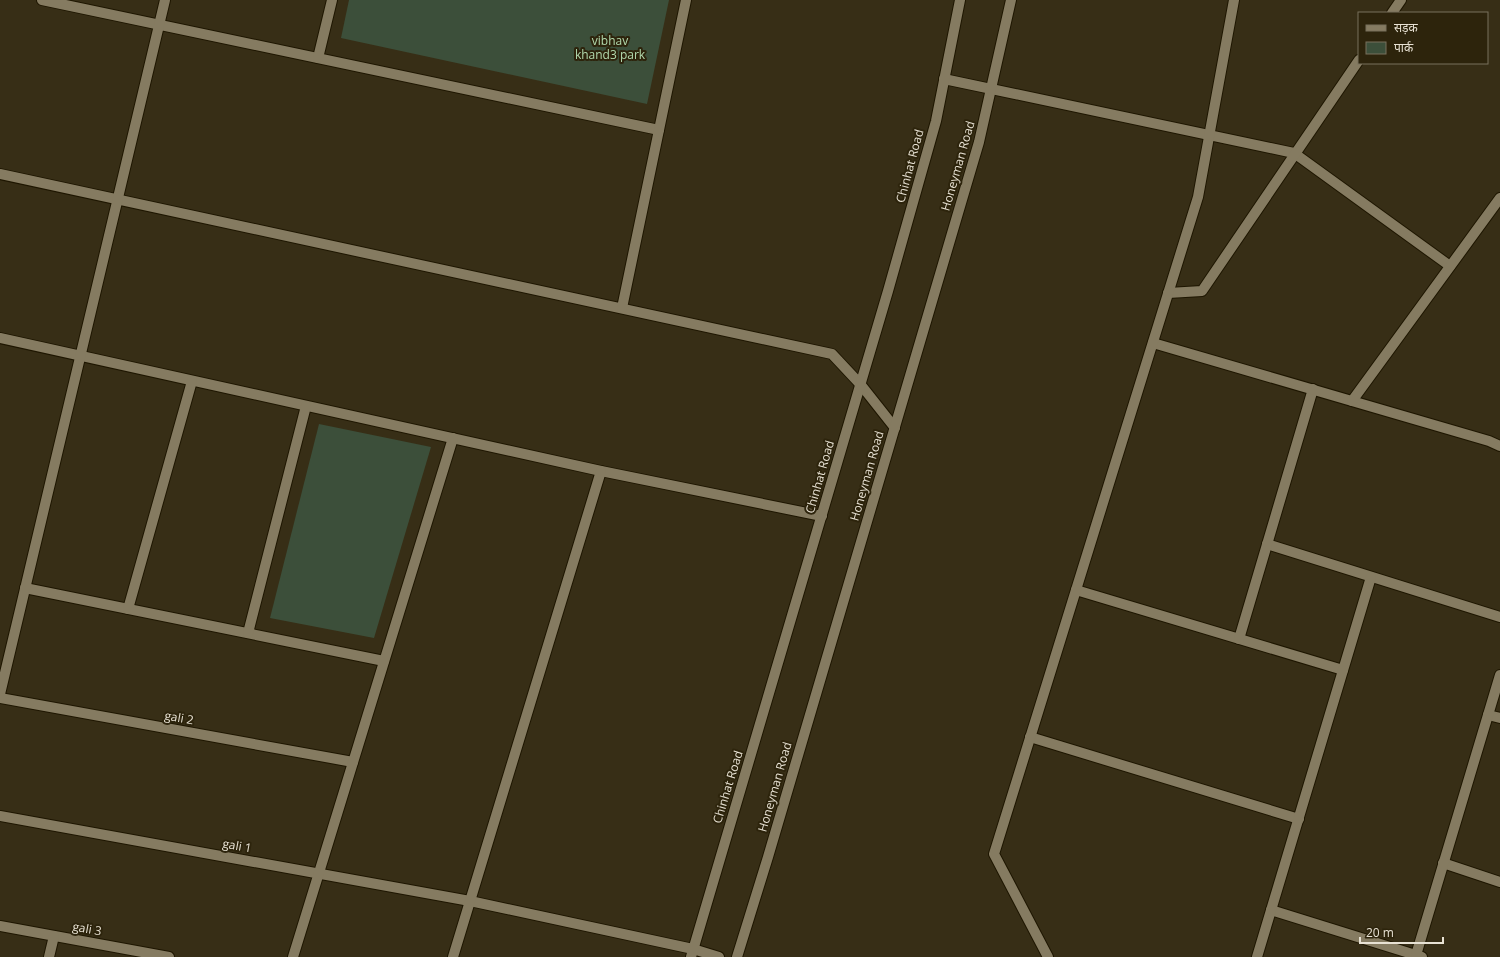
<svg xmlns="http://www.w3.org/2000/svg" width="1500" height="957" viewBox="0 0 1500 957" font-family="'Open Sans','Noto Sans Devanagari',sans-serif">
<rect width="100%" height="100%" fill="#372e16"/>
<g fill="#3c4f3a">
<polygon points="349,0 669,0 647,104 341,38"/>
<polygon points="319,424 431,447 374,638 270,618"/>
</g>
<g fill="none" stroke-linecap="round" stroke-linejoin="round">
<defs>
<g id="service">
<polyline points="1267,544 1500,617"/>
<polyline points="1076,590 1343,670"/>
<polyline points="1239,639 1313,389"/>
<polyline points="1488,715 1500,718"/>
<polyline points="1030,737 1299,819"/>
<polyline points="1443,863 1500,882"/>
<polyline points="1271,910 1422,957"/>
<polyline points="1257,957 1371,577"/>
</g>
<g id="minor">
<polyline points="42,0 659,130"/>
<polyline points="1392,13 1401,0"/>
<polyline points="318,58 332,0"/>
<polyline points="944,79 1294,153 1450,266"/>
<polyline points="0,174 832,354 861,385 895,428"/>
<polyline points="1168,293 1202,291 1359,60"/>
<polyline points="622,308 686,0"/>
<polyline points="0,338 601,471 822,516"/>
<polyline points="1153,343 1489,441 1500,446"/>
<polyline points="1352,401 1500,198"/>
<polyline points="25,588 384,661"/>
<polyline points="128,609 192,381"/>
<polyline points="248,633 306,406"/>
<polyline points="0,694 165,0"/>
<polyline points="0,698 353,762"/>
<polyline points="0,816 470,901 693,949 719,957"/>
<polyline points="0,926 169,957"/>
<polyline points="1416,955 1500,675"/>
<polyline points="49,957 54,936"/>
<polyline points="293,957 453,438"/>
<polyline points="453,957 601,471"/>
<polyline points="1048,957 994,854 1198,197 1234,0"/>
</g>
<g id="tertiary">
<polyline points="691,957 888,291 936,121 960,0"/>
<polyline points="737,957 768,857 979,142 1011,0"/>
</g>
</defs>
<use href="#service" stroke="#1e1601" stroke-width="12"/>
<use href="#minor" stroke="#1e1601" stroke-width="12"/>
<use href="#tertiary" stroke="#1e1601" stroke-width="12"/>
<use href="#service" stroke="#857b61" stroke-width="10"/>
<use href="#minor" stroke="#857b61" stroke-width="10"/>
<use href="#tertiary" stroke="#857b61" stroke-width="10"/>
</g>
<g text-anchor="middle" stroke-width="4" stroke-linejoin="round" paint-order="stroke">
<g font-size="12" fill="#b2daae" stroke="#2d240c">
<text x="610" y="45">vibhav<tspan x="610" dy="14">khand3 park</tspan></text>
</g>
<g font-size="12" fill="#e8e2d4" stroke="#2d240c">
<text transform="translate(910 166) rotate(-75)" y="4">Chinhat Road</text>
<text transform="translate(958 166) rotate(-74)" y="4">Honeyman Road</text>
<text transform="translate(867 476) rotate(-74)" y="4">Honeyman Road</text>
<text transform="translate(820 477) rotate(-74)" y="4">Chinhat Road</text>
<text transform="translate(179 718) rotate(10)" y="4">gali 2</text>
<text transform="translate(728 787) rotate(-73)" y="4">Chinhat Road</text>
<text transform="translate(775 787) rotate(-74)" y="4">Honeyman Road</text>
<text transform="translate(237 846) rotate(10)" y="4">gali 1</text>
<text transform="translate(87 929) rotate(10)" y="4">gali 3</text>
</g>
</g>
<rect x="1358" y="12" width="130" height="52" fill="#2d240c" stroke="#78705c"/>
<rect x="1366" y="25" width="20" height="6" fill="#857b61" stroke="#78705c"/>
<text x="1394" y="32" font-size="12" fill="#e8e2d4">सड़क</text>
<rect x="1366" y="42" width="20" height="12" fill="#3c4f3a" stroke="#78705c"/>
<text x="1394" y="52" font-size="12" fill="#e8e2d4">पार्क</text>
<path d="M1360 937v6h83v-6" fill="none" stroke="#e8e2d4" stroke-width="2"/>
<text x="1366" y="937" font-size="12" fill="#e8e2d4" stroke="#2d240c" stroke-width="3" paint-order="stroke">20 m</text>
</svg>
